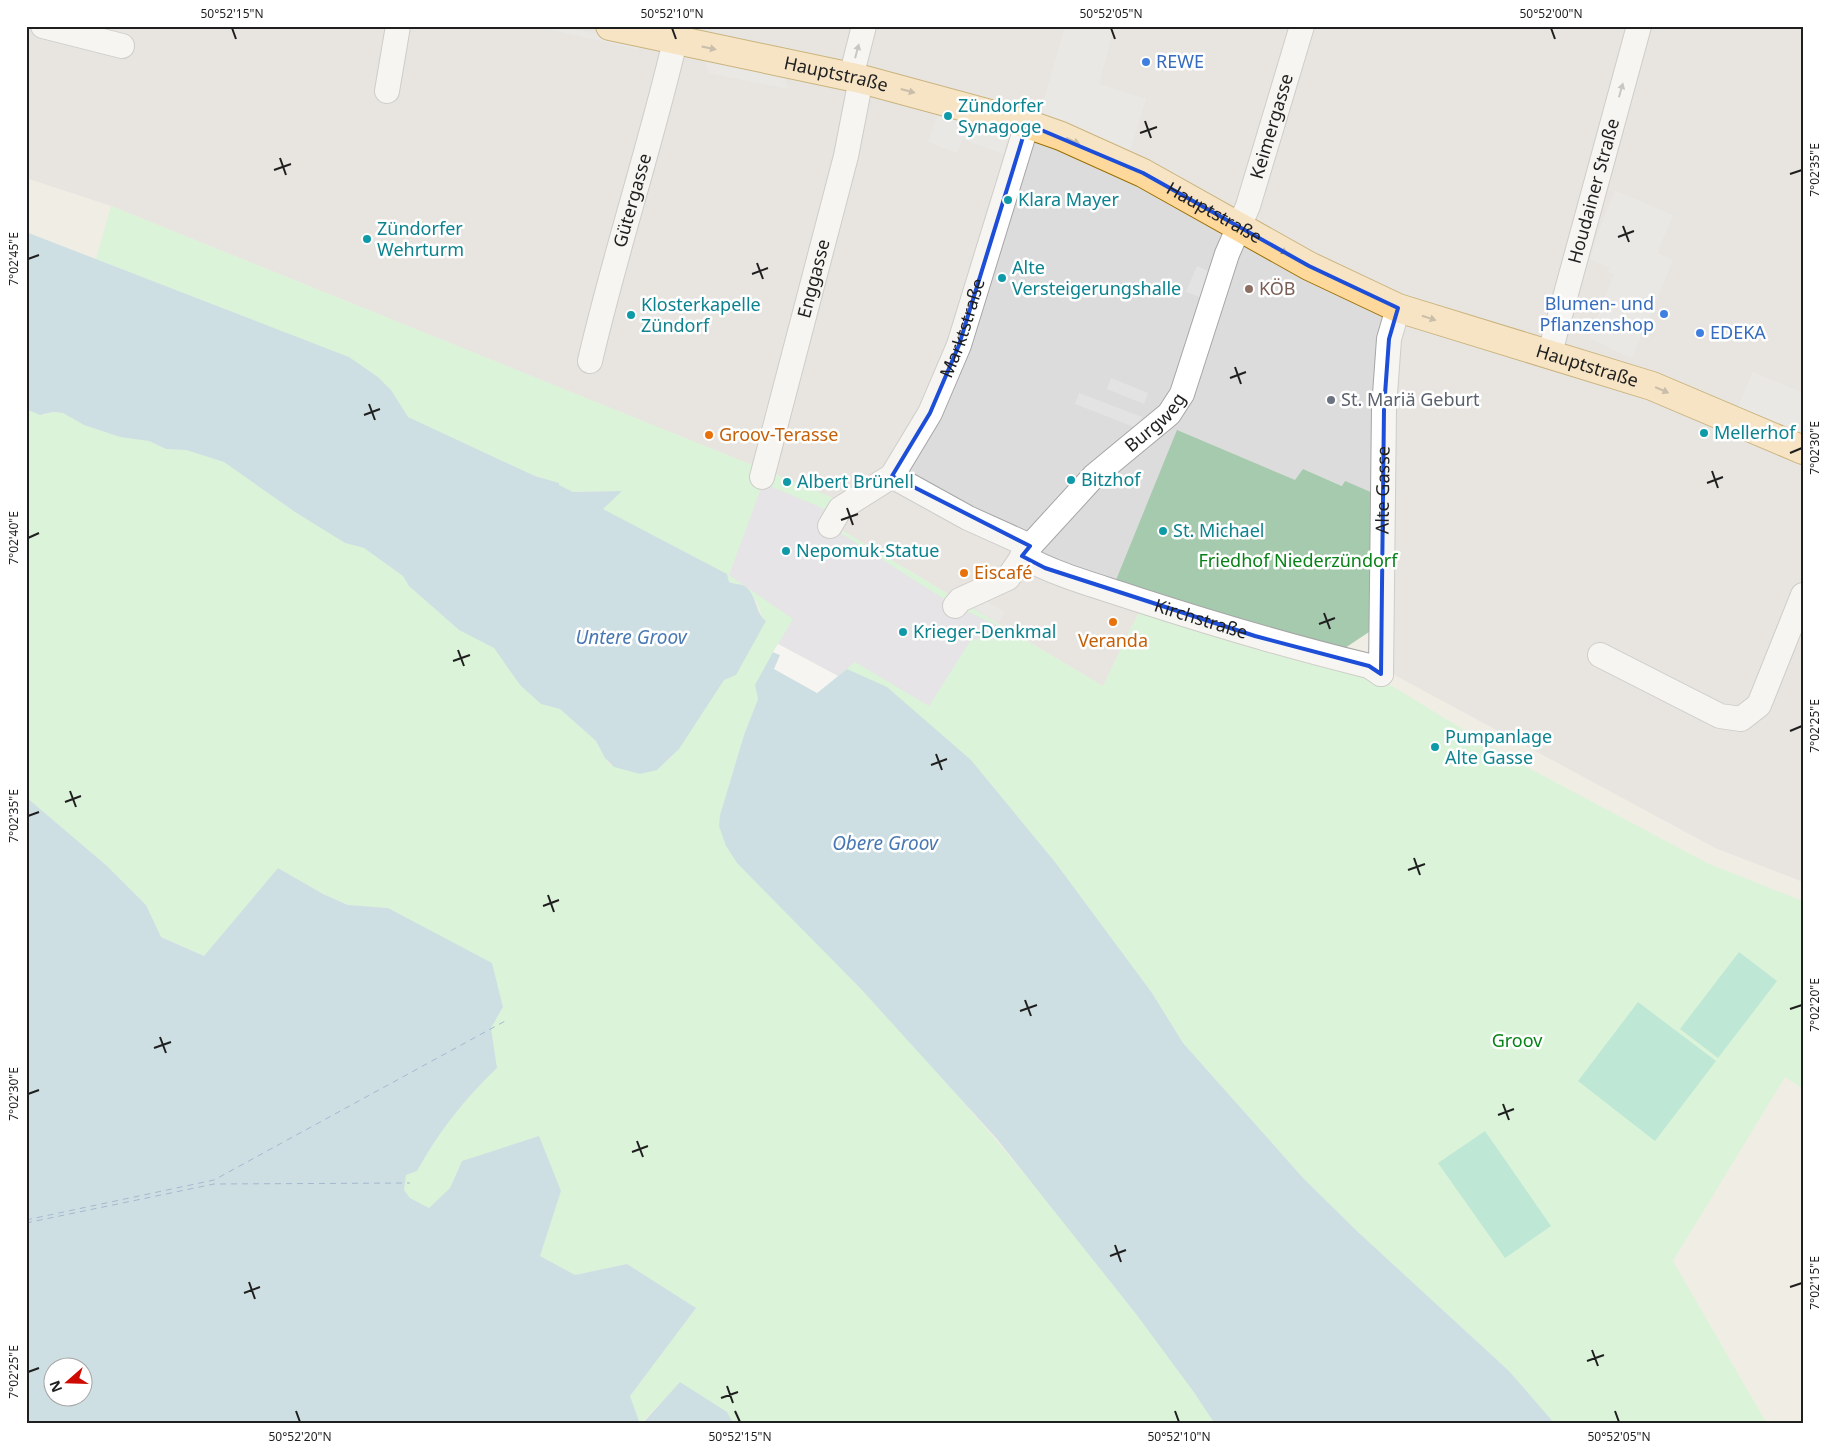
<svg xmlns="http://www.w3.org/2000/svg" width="1829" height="1450" viewBox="0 0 1829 1450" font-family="'Noto Sans',sans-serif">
<rect width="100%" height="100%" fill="#f0ede5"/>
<polygon fill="#dddcdc" points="26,26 1803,26 1803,882 1715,848 1387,671 1345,481 1343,486 1303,469 1296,481 1140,610 1103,686 836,527 850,505 111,206 26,178"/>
<polygon fill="#a5caad" points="1177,430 1295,480 1303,469 1342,486 1345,481 1380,496 1378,626 1336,654 1114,585"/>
<path fill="#c1fbc9" d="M 111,206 L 851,505 L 836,527 L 1103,686 L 1140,610 L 1392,686 L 1510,758 L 1709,864 L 1803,901 L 1803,1089 L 1785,1077 L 1673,1261 L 1767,1424 L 1555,1424 L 1509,1371 L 1359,1233 L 1304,1179 L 1183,1043 L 1152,993 L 1055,862 L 971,760 L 838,676 L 817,693 L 757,690 L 758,699 L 744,735 L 720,815 L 726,846 L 737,863 C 861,984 977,1112 1084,1248 C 1129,1305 1175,1362 1215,1424 L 734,1424 L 727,1412 L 680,1383 L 640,1424 L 630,1396 L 696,1308 L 627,1264 L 575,1275 L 540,1256 L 561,1191 L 462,1161 L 450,1188 L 429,1208 L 410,1198 L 404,1190 L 406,1175 L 417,1171 C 438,1133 465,1098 497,1068 L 491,1028 L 503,1007 L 437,935 L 388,908 L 349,905 L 323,894 L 278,868 L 205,956 L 161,937 L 146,905 L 107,866 L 26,797 L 26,409 L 44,415 L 53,412 L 63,413 L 84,425 L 120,437 L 149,441 L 166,449 L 186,450 L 224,462 L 295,512 L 345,543 L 364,548 L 403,576 L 409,586 L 459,630 L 494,648 L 520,685 L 545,705 L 560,709 L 596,741 L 609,764 L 640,774 L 670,759 L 724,680 L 730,676 L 763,619 L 757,602 L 743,585 L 729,582 L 727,574 L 602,509 L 621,491 L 573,492 L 538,476 L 535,476 L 407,417 L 391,390 L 378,377 L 349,357 L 96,259 Z"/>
<g fill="#81e2c1">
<polygon points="1739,952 1777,981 1718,1058 1680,1029"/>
<polygon points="1638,1002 1716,1061 1655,1141 1578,1081"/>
<polygon points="1485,1131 1551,1226 1505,1258 1438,1163"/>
</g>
<g fill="#e3e3e3">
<polygon points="535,26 561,26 644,44 637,49"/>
<polygon points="1065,26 1114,26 1099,84 1146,99 1130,150 1044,116 1042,107"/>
<polygon points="704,57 784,74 788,89 709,73"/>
<polygon points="939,111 1005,132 1007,139 1003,154 962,139 957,153 928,142"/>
<polygon points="1615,191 1673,215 1657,253 1673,260 1632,358 1589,338 1614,274 1608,272 1610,268 1590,259 1599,230"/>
<polygon points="1197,266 1212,273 1202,298 1186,292"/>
<polygon points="1753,372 1803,393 1803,438 1737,409"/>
<polygon points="1111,378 1148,393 1144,404 1107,389"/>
<polygon points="1079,393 1142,417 1137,428 1075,404"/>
<polygon points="979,596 1004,612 998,623 973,606"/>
</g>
<polygon fill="#dad9e6" points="763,483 829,511 836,530 955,606 1001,627 996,635 971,640 929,706 855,662 838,676 778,644 793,619 729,575"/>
<g fill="#a4cfdf" fill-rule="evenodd">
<path d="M 26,232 L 349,357 L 378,377 L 391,390 L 408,417 L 535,476 L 559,483 L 559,485 L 573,492 L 622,491 L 603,509 L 727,574 L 729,582 C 734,584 740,584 745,586 C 757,595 755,613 766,621 L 736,675 L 724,680 L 679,749 L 657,770 L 640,774 L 614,767 L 605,758 L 596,741 L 560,709 L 541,704 L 520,685 L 494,648 L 459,630 L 409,586 L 403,576 L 364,548 L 345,543 L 295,512 L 224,462 L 186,450 L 166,449 L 149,441 L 120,437 L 84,425 L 63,413 L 53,412 L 40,415 L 26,409 Z"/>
<polygon points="773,652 780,655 817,693 847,669 887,687 971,760 1055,862 1152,993 1183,1043 1304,1179 1359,1233 1509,1371 1555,1424 1215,1424 1193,1391 1136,1314 997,1139 861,989 737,863 726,846 719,826 720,815 744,735 758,699 755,685"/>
<path d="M 26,797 L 107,866 L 146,905 L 161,937 L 204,956 L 278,868 L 323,894 L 348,905 L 388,908 L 492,963 L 503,1007 L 491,1028 L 497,1068 C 465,1098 438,1133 417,1171 L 406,1175 L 404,1190 L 410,1198 L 429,1208 L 450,1188 L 462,1161 L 539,1136 L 561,1191 L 540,1256 L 575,1275 L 627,1264 L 696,1308 L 630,1396 L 640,1424 L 26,1424 ZM 52,1368 L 82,1368 L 82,1398 L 52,1398 Z"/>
<polygon points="680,1382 727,1412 734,1424 642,1424"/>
</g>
<polygon fill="#fff" points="778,644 838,676 817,693 774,669 780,655 773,652"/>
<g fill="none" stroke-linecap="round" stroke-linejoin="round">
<g stroke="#4878b3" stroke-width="1" stroke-dasharray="6 5" stroke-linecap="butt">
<polyline points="26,1220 214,1180 507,1020"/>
<polyline points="26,1223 214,1184 410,1183"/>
</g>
<defs>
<g id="minor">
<polyline points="43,26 122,46"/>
<polyline points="851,77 864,26"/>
<polyline points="387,91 398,26"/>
<path id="s1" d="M 1549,356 L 1639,26"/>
<path id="s2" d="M 590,361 C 615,253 650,148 675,41"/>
<polyline points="892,476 968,518 1030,546"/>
<path id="s3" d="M 762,477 L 846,156 L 861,79"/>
<path id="s4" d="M 830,526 L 840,509 L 892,476 L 930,413 L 959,345 L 1027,124"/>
<path id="s5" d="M 1022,556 C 1058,576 1098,586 1136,599 C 1213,624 1291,647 1369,666 L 1381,674"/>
<path id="s6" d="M 955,606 L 960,600 L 1008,578 L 1030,546 L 1094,476 L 1169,414 L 1182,394 L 1227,254 L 1248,206 L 1302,26"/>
<polyline points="1600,655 1720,716 1741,719 1759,705 1803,595"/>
<path id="s7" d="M 1381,674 L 1384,408 L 1389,339 L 1398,308"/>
</g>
<g id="major">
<path id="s8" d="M 610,26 L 861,79 L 1027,124 L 1061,136 L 1143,173 L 1309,266 L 1398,308 L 1652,386 L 1803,450"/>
</g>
</defs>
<use href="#minor" stroke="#a6a6a6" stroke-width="26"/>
<use href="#major" stroke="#9a6f00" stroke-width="30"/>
<use href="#minor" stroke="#fff" stroke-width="24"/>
<use href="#major" stroke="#ffd99b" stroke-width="28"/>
</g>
<defs><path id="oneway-solid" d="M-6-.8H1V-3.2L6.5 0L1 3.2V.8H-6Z" transform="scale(1.25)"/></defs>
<g fill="#9a8563">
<use href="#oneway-solid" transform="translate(709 48) rotate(12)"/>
<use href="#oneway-solid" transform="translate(908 91) rotate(15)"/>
<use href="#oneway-solid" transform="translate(1073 141) rotate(24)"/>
<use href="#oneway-solid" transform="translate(1281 250) rotate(29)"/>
<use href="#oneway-solid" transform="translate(1429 318) rotate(18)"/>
<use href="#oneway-solid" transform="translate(1662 390) rotate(23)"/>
</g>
<g fill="#9a9a9a">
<use href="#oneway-solid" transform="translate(857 51) rotate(-75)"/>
<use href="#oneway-solid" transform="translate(1621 90) rotate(-74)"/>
</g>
<path d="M0 0H1829V1450H0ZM 1027,124 L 1143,173 L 1309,266 L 1398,308 L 1389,339 L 1384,408 L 1381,674 L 1369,666 L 1255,636 L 1045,568 L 1022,556 L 1030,546 L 892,476 L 930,413 L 959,345 Z" fill="#f0ede5" fill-opacity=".55" fill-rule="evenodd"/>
<path fill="none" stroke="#1d4ed8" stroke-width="4" stroke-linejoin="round" d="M 1027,124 L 1143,173 L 1309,266 L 1398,308 L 1389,339 L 1384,408 L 1381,674 L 1369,666 L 1255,636 L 1045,568 L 1022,556 L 1030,546 L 892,476 L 930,413 L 959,345 Z"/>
<path fill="none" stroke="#1f1f1f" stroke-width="2" d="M 232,28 L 236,39M 672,28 L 676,39M 1111,28 L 1115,39M 1551,28 L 1555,39M 1145,121 L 1151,138M 1140,133 L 1157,127M 280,158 L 286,175M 274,170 L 291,164M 1790,174 L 1802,170M 1623,226 L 1629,242M 1618,237 L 1634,231M 28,259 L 39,255M 757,263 L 763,279M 752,274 L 768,268M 1235,367 L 1241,384M 1230,378 L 1246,372M 369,404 L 375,420M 364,415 L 380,409M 1790,453 L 1802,448M 1712,471 L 1718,488M 1707,483 L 1723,477M 847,508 L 853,525M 841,520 L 858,514M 28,538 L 39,533M 1324,613 L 1330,629M 1319,624 L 1335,618M 458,650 L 464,666M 453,661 L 470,655M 1790,731 L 1802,726M 936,754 L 942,770M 931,765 L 947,759M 70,791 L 76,807M 65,802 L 81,796M 28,816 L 39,812M 1414,858 L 1420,875M 1408,870 L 1425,864M 548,895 L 554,912M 543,906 L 559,900M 1025,1000 L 1031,1016M 1790,1009 L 1802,1005M 1020,1011 L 1037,1005M 160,1037 L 166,1053M 154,1048 L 171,1042M 28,1094 L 39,1090M 1503,1104 L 1509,1120M 1498,1115 L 1514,1109M 637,1141 L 643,1157M 632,1152 L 648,1146M 1115,1245 L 1121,1262M 1110,1256 L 1126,1250M 249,1282 L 255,1299M 1790,1287 L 1802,1283M 244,1293 L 260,1287M 1592,1350 L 1598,1366M 1587,1361 L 1604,1355M 28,1372 L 39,1368M 727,1386 L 733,1403M 721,1398 L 738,1392M 296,1411 L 300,1422M 735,1411 L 740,1422M 1175,1411 L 1179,1422M 1615,1411 L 1619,1422"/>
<g fill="#3f7fe0" stroke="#fff" stroke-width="2">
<circle cx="1146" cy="62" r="5"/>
<circle cx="1664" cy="314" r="5"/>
<circle cx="1700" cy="333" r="5"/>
</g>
<g fill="#0f9aa8" stroke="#fff" stroke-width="2">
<circle cx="948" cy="116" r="5"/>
<circle cx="1008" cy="200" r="5"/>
<circle cx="367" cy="239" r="5"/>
<circle cx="1002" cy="278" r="5"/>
<circle cx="631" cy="315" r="5"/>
<circle cx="1704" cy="433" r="5"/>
<circle cx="1071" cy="480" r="5"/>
<circle cx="787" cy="482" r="5"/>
<circle cx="1163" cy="531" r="5"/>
<circle cx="786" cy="551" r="5"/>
<circle cx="903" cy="632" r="5"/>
<circle cx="1435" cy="747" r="5"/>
</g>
<circle fill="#8d6e63" stroke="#fff" stroke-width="2" cx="1249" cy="289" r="5"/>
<circle fill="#6b7280" stroke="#fff" stroke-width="2" cx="1331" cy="400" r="5"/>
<g fill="#e8710a" stroke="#fff" stroke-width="2">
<circle cx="709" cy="435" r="5"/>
<circle cx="964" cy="573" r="5"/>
<circle cx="1113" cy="622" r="5"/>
</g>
<g text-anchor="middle" stroke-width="5" stroke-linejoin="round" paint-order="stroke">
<g font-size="18" fill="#366cbe" stroke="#fff" text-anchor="start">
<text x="1156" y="68">REWE</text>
<text x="1654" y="310" text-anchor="end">Blumen- und<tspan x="1654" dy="21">Pflanzenshop</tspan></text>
<text x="1710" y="339">EDEKA</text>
</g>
<g font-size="18" fill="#1f1f1f" stroke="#fff">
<text dy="6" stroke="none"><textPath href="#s8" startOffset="231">Hauptstraße</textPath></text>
<text dy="6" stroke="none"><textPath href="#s6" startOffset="598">Keimergasse</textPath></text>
<text dy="6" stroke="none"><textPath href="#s1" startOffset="171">Houdainer Straße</textPath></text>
<text dy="6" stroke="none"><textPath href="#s2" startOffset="166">Gütergasse</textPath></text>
<text dy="6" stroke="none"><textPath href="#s8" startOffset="636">Hauptstraße</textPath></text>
<text dy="6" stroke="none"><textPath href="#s3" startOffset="205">Enggasse</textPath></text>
<text dy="6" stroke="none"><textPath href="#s4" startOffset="246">Marktstraße</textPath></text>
<text dy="6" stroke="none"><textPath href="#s8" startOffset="1041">Hauptstraße</textPath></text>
<text dy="6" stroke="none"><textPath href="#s6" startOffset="276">Burgweg</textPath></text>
<text dy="6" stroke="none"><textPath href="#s7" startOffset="184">Alte Gasse</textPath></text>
<text dy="6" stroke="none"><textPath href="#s5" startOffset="190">Kirchstraße</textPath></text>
</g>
<g font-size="18" fill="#0d838f" stroke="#fff" text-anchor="start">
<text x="958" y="112">Zündorfer<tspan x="958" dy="21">Synagoge</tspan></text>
<text x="1018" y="206">Klara Mayer</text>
<text x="377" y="235">Zündorfer<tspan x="377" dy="21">Wehrturm</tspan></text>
<text x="1012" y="274">Alte<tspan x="1012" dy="21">Versteigerungshalle</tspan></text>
<text x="641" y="311">Klosterkapelle<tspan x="641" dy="21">Zündorf</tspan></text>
<text x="1714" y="439">Mellerhof</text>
<text x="1081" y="486">Bitzhof</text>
<text x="797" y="488">Albert Brünell</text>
<text x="1173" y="537">St. Michael</text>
<text x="796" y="557">Nepomuk-Statue</text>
<text x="913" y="638">Krieger-Denkmal</text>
<text x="1445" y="743">Pumpanlage<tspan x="1445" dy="21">Alte Gasse</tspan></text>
</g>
<g font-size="18" fill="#785e54" stroke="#fff" text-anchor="start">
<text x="1259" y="295">KÖB</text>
</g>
<g font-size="18" fill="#5b616d" stroke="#fff" text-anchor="start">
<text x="1341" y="406">St. Mariä Geburt</text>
</g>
<g font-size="18" fill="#c56008" stroke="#fff" text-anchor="start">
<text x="719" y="441">Groov-Terasse</text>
<text x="974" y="579">Eiscafé</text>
<text x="1113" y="647" text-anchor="middle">Veranda</text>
</g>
<g font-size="18" fill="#088218" stroke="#fff">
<text x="1298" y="567">Friedhof Niederzündorf</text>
<text x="1517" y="1047">Groov</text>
</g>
<g font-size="19" font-style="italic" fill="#4878b3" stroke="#fff">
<text x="631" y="644">Untere Groov</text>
<text x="885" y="850">Obere Groov</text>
</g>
</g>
<rect width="1829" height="1450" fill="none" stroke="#ffffff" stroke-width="55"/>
<g transform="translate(68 1382) rotate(250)"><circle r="24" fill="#ffffff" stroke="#a5a5a5"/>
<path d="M0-4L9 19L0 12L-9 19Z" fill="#ce0a00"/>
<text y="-8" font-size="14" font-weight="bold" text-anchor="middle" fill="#1f1f1f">N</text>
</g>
<rect x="28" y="28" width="1774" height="1394" fill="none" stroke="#1f1f1f" stroke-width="2"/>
<g font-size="12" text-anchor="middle" fill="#1f1f1f">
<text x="232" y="18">50°52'15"N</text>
<text x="672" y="18">50°52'10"N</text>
<text x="1111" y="18">50°52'05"N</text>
<text x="1551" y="18">50°52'00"N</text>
<text transform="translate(1815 170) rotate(-90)" y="4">7°02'35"E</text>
<text transform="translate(14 259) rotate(-90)" y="4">7°02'45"E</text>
<text transform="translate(1815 448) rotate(-90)" y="4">7°02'30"E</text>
<text transform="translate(14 538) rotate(-90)" y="4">7°02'40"E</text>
<text transform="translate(1815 726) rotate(-90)" y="4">7°02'25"E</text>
<text transform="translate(14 816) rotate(-90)" y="4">7°02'35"E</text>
<text transform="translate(1815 1005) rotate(-90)" y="4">7°02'20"E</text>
<text transform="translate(14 1094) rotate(-90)" y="4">7°02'30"E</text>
<text transform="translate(1815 1283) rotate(-90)" y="4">7°02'15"E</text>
<text transform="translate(14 1372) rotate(-90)" y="4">7°02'25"E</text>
<text x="300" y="1441">50°52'20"N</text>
<text x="740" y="1441">50°52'15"N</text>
<text x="1179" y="1441">50°52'10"N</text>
<text x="1619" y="1441">50°52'05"N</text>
</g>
</svg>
